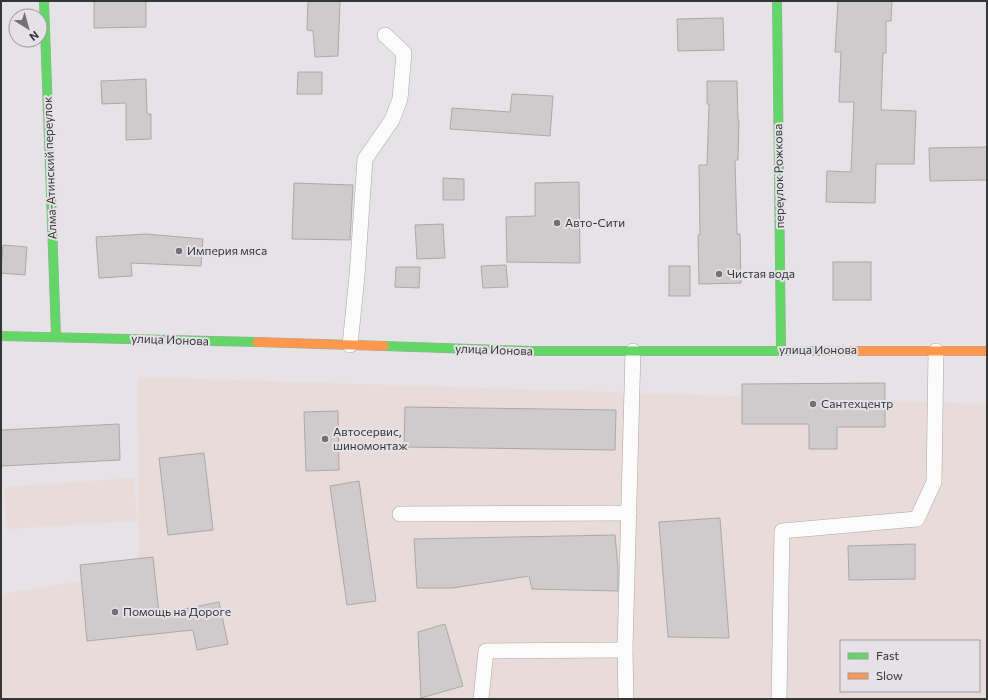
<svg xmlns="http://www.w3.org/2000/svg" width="988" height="700" viewBox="0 0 988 700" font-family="Commissioner,sans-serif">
<rect width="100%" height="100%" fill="#e5e3e6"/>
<g fill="#e9dbd7" fill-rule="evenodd">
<path d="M 138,377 L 987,404 L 987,699 L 1,699 L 1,594 L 139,572 ZM 841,641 L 979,641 L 979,691 L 841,691 Z"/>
<polygon points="134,478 137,521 7,529 4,487"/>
</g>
<g fill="#cdcbcc" stroke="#aaa8a8">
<polygon points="94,1 146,1 146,27 94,28"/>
<polygon points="308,1 340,1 338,56 315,57 313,31 307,30"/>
<polygon points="838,1 892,1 891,21 886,21 886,53 883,53 881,110 916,111 914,164 876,164 875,203 826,202 827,171 851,172 854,102 839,102 841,52 835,52"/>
<polygon points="723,18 724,50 678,51 677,19"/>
<polygon points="298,72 322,72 322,94 297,94"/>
<polygon points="146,79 147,114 151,114 151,139 126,140 126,103 102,104 101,81"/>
<polygon points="707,81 737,81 738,120 739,120 738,160 735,160 737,234 740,234 741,283 699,284 698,235 700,235 699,165 707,165 709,104 707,104"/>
<polygon points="512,94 553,96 550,136 450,129 452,108 510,112"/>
<polygon points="987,147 987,180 930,181 929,148"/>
<polygon points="443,178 464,179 464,200 443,200"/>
<polygon points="579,182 580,263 507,262 506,217 535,216 535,183"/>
<polygon points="294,183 353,185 350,240 292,239"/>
<polygon points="443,224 445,258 417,259 415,225"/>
<polygon points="146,234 203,239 201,266 131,263 132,276 99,278 96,237"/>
<polygon points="3,245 27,247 25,275 1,273"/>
<rect x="833" y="262" width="38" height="38"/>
<polygon points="506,265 508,287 483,288 481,266"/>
<rect x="669" y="266" width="21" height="30"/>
<polygon points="396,267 420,267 419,288 395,287"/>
<polygon points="885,383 885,427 837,427 837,449 809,449 809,424 742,424 742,384"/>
<polygon points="405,407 616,410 615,450 404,447"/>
<polygon points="338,411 339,470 306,471 304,412"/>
<polygon points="119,424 120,460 1,466 1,430"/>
<polygon points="204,453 213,530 168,535 159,458"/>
<polygon points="359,481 376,601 347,605 330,486"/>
<polygon points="720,518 729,638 668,637 659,522"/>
<polygon points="615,535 618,568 618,591 532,589 529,576 453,588 417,588 414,539"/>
<polygon points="915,544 915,579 849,580 848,546"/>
<polygon points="153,557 159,614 219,602 228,644 197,650 193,630 87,641 80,565"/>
<polygon points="445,624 463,686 421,698 418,632"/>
</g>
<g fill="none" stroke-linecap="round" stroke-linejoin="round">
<defs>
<g id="lane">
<polyline points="350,345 357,276 365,159 392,120 400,99 404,53 385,35"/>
<polyline points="400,514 629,513"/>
<polyline points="481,699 486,651 625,650"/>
<polyline points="626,699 625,650 633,351"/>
<polyline points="779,699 782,531 917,519 934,482 936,351"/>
</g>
<g id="fast">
<polyline points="44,1 56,336"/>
<polyline points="777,1 781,350"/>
<polyline points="1,336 257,342"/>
<polyline points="384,346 531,351 827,351"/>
</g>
<g id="slow">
<polyline points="257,342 384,346"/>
<polyline points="827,351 987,351"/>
</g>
</defs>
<use href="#lane" stroke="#a6a5a7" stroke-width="16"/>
<use href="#fast" stroke="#a6a5a7" stroke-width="10"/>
<use href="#slow" stroke="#a6a5a7" stroke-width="10"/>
<use href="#lane" stroke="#fbfbfb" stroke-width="15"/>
<use href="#fast" stroke="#63d668" stroke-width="9"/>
<use href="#slow" stroke="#ff974d" stroke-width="9"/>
</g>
<g fill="#737174" stroke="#e5e2e7" stroke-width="1.5">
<circle cx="557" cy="223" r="4"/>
<circle cx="179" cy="251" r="4"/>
<circle cx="719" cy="274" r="4"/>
<circle cx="813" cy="404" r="4"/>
<circle cx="325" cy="439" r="4"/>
<circle cx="115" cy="612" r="4"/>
</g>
<g text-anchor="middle" stroke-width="4" stroke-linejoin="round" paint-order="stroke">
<g font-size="12" fill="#353436" stroke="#e5e2e7">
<text transform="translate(50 168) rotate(-92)" y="4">Алма-Атинский переулок</text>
<text transform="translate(779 176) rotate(-91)" y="4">переулок Рожкова</text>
<text transform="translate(170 340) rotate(2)" y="4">улица Ионова</text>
<text transform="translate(494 350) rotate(2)" y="4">улица Ионова</text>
<text x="818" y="354">улица Ионова</text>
</g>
<g font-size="12" fill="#353436" stroke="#e5e2e7" text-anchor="start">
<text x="565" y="227">Авто-Сити</text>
<text x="187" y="255">Империя мяса</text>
<text x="727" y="278">Чистая вода</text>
<text x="821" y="408">Сантехцентр</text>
<text x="333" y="436">Автосервис,<tspan x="333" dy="14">шиномонтаж</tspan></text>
<text x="123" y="616">Помощь на Дороге</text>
</g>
</g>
<rect width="988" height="700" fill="none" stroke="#353436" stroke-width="4"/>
<rect x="840" y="640" width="140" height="52" fill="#e5e2e7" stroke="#9f9ca0"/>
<rect x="848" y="653" width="20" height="6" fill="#63d668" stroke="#9f9ca0"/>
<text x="876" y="660" font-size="12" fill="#353436">Fast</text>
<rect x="848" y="673" width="20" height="6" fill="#ff974d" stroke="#9f9ca0"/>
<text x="876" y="680" font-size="12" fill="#353436">Slow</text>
<g transform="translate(28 28) rotate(143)"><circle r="19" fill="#e5e2e7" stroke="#9f9ca0"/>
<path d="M0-3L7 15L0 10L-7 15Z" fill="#737174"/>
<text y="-6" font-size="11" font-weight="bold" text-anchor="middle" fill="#353436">N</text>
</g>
</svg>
